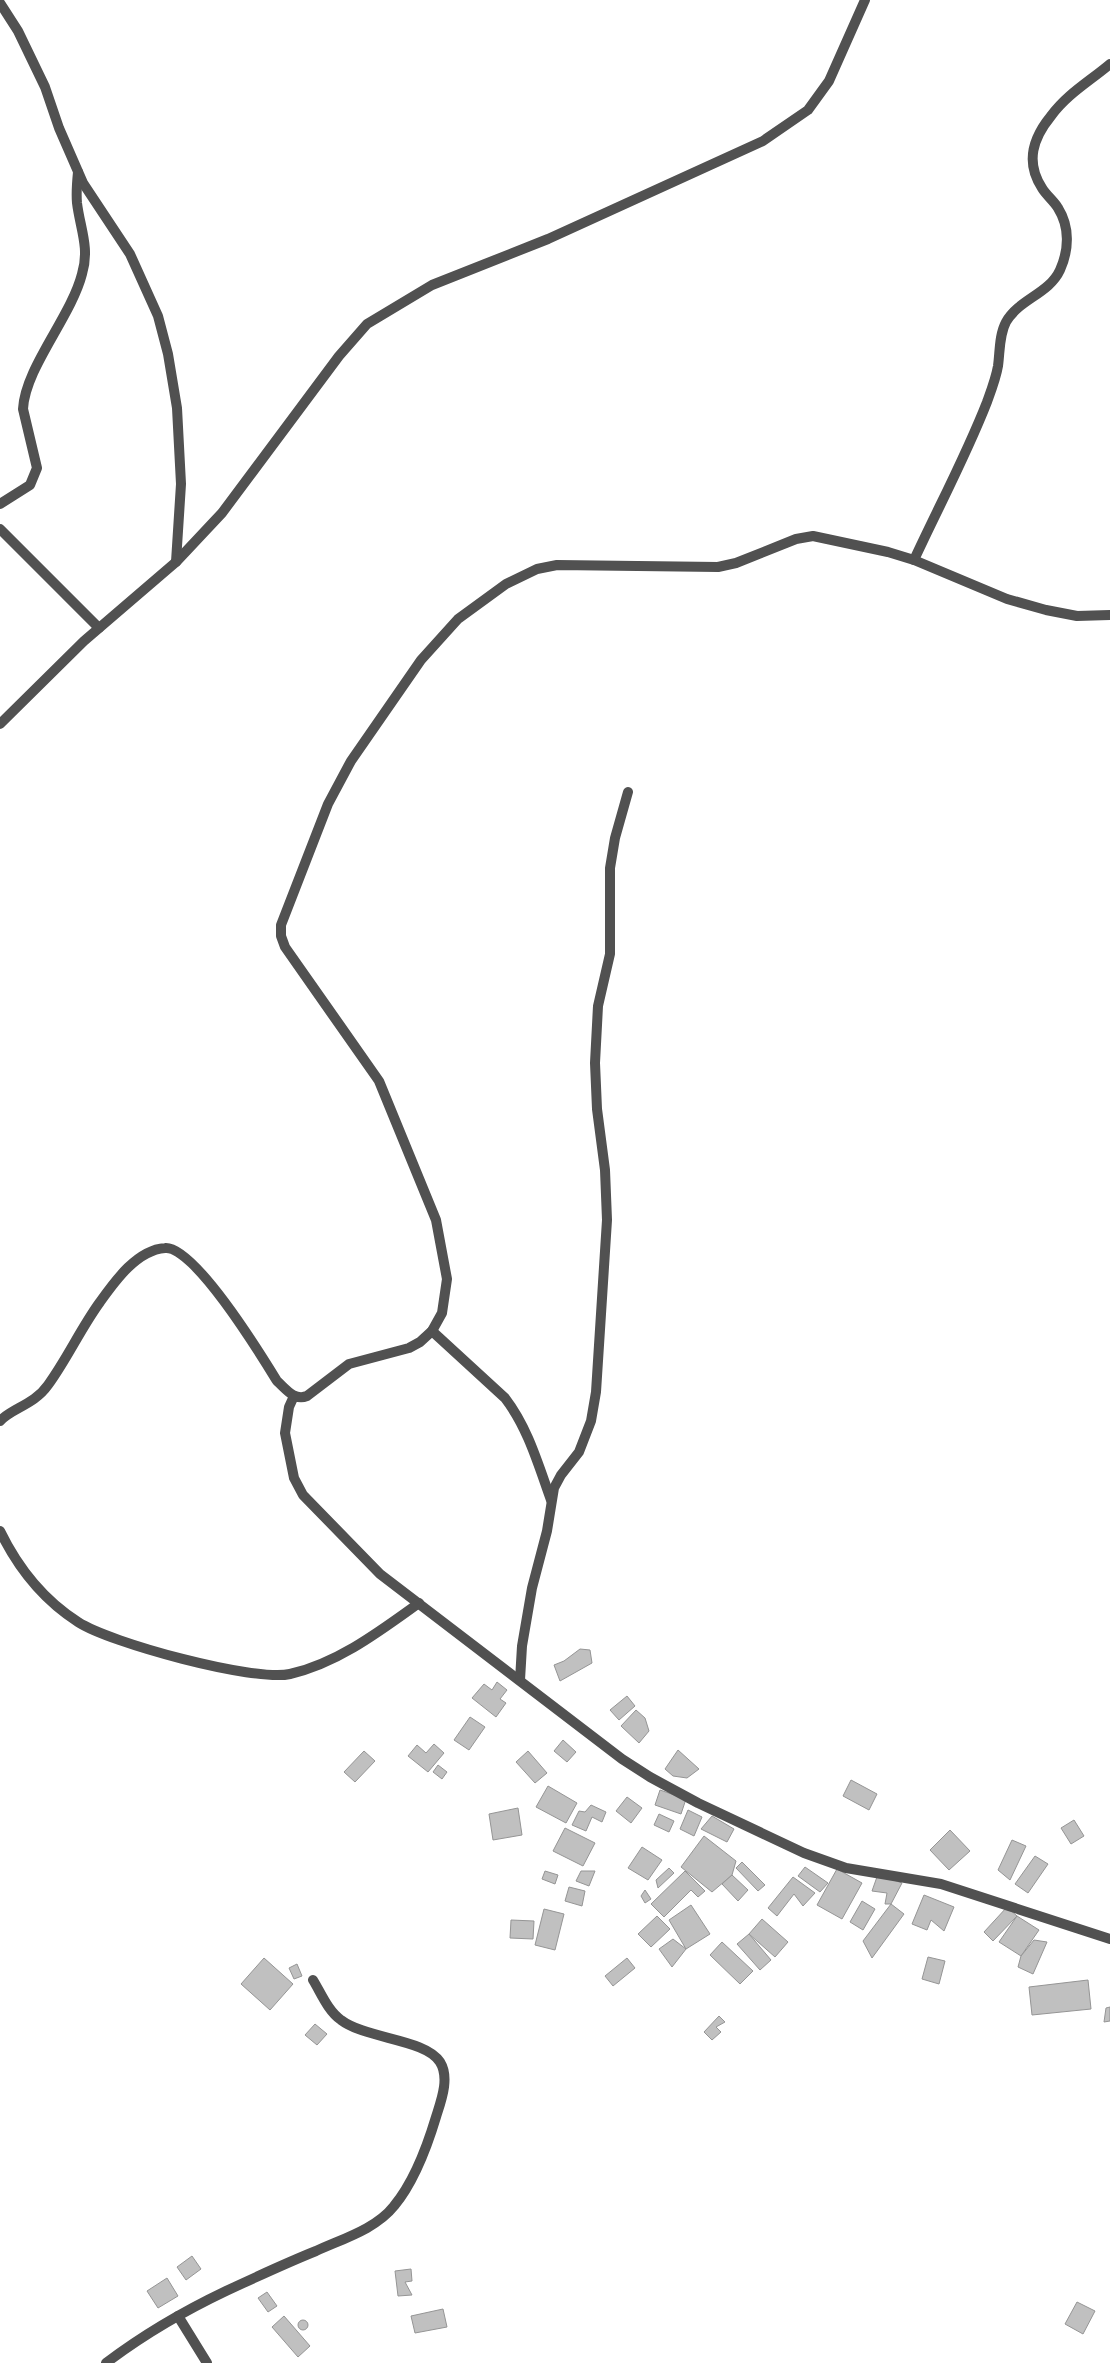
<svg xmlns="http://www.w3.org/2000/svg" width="1110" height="2363" viewBox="0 0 1110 2363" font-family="'PT Sans Narrow',sans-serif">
<rect width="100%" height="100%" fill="#fff"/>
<g fill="#c0c0c0" stroke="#959595">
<polygon points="580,1649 590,1650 592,1663 560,1681 554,1665 564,1661"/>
<polygon points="497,1682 507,1690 500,1699 506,1703 496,1717 472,1698 484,1684 492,1690"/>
<polygon points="627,1696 635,1706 619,1720 610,1710"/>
<polygon points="636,1710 645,1718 649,1731 639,1743 621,1726"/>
<polygon points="470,1717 485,1727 469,1750 454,1740"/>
<polygon points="563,1740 576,1752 567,1762 554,1751"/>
<polygon points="434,1744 444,1753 428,1772 408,1756 417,1745 426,1753"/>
<polygon points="678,1750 699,1769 687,1778 673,1776 665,1769"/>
<polygon points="364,1751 375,1761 355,1782 344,1772"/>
<polygon points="528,1751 547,1773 535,1783 516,1762"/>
<polygon points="438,1765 447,1772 442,1779 433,1772"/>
<polygon points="851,1780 877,1794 869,1810 843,1796"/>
<polygon points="548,1786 577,1803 566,1823 536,1807"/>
<polygon points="660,1790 686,1799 681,1814 655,1805"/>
<polygon points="627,1797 642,1808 631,1823 616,1811"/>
<polygon points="591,1805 606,1812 602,1822 592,1817 586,1831 572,1825 579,1811 585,1812"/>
<polygon points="518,1808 522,1835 493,1840 489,1814"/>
<polygon points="688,1810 702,1817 694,1836 680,1829"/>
<polygon points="659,1814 674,1821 669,1832 654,1825"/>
<polygon points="712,1816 734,1829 727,1842 701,1829"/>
<polygon points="1074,1820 1084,1836 1071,1844 1061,1828"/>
<polygon points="565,1828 595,1843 583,1866 553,1851"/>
<polygon points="950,1830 970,1851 949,1870 930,1850"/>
<polygon points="704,1836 736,1861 732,1875 712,1892 681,1867"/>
<polygon points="1012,1840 1026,1846 1010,1880 998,1870"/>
<polygon points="642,1847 662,1860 648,1880 628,1868"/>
<polygon points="1035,1856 1048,1864 1028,1893 1015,1884"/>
<polygon points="742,1862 765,1885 758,1891 736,1868"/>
<polygon points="805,1867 828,1883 820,1892 798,1876"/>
<polygon points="669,1868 674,1873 658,1888 656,1880"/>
<polygon points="837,1869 862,1883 842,1919 817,1905"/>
<polygon points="545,1871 558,1875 555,1884 542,1879"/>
<polygon points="581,1871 595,1871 589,1886 576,1881"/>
<polygon points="685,1871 705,1891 698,1897 691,1890 664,1917 651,1904"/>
<polygon points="878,1874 902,1883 891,1904 885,1904 887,1893 872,1891"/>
<polygon points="732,1875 748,1890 738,1901 722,1884"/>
<polygon points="793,1877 815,1893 803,1906 794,1894 777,1916 768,1908"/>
<polygon points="569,1887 585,1891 582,1906 565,1901"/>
<polygon points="645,1890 651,1899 645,1903 641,1896"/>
<polygon points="924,1895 954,1907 944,1931 931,1920 927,1930 912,1924"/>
<polygon points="862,1901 875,1909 863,1930 850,1922"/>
<polygon points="891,1904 904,1914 872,1958 863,1941"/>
<polygon points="691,1905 710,1934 686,1949 669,1920"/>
<polygon points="1007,1907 1017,1916 993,1941 984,1932"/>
<polygon points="544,1909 564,1914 555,1950 535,1945"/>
<polygon points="657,1916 670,1929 651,1947 638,1934"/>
<polygon points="1017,1916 1039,1930 1021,1956 999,1942"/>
<polygon points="762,1919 788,1942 775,1957 749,1934"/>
<polygon points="511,1920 534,1921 533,1939 510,1938"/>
<polygon points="749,1934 771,1960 760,1970 737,1944"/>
<polygon points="673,1939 686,1949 672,1967 659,1949"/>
<polygon points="1034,1940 1047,1942 1033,1974 1018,1967 1021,1956"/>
<polygon points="722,1942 753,1971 740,1984 710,1955"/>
<polygon points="928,1957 945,1961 939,1984 922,1979"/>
<polygon points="264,1958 293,1984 270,2010 241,1984"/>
<polygon points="627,1958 635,1968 613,1986 605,1976"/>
<polygon points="297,1964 302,1976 294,1979 289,1968"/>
<polygon points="1088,1980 1091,2009 1032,2015 1029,1987"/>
<polygon points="1110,2007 1110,2021 1104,2022 1106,2008"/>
<polygon points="719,2016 725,2022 716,2027 721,2032 712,2040 704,2032"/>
<polygon points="315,2024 327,2034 317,2045 305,2035"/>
<polygon points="192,2256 201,2269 186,2280 177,2267"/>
<polygon points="411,2269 412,2281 405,2282 412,2295 398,2296 395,2271"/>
<polygon points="167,2278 178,2296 158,2308 147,2291"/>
<polygon points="267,2292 277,2306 268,2312 258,2298"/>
<polygon points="1077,2302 1095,2311 1083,2334 1065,2324"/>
<polygon points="443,2309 447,2327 415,2333 411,2316"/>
<polygon points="284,2316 310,2346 298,2357 272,2327"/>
<circle cx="303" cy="2325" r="5"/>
</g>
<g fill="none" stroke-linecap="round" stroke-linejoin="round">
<g stroke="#515151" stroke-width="10">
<polyline points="0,3 18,31 45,87 59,128 83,183 130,254 158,316 168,354 177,408 181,484 176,562"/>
<path d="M 0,504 L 30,485 L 37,468 L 23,409 C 25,368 71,317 82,274 C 90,248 80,228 77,203 C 76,192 77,182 78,172"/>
<polyline points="0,529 99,628"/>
<path d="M 914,560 C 938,508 966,456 987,402 C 991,391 996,378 998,366 C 1000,352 999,335 1006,322 C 1019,299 1049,294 1060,270 C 1069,250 1070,227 1058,208 C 1054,201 1046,195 1042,188 C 1025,162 1033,138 1051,116 C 1067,94 1090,81 1110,64"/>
<polyline points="0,724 84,641 176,562 222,513 339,356 367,324 432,285 548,239 763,141 808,110 829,81 865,0"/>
<path d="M 432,1331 L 505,1398 C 528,1428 538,1464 551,1500"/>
<polyline points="294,1396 289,1407 285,1433 294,1478 303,1495 380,1574 622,1759 650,1777 698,1803 804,1853 846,1868 941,1884 1110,1939"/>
<path d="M 0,1421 C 12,1408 34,1405 48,1385 C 67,1359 81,1328 100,1302 C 115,1281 137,1250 165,1248 C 194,1245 261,1355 277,1381 C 286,1389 294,1401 307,1396 L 349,1364 L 409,1348 L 420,1342 L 432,1331 L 442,1313 L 447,1279 L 436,1220 L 379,1081 L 285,947 L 281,936 L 281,925 L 328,804 L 351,761 L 421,660 L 458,619 L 506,584 L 537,569 L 557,565 L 718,567 L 736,563 L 796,539 L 813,536 L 888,552 L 914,560 L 1007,599 L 1046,610 L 1077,616 L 1110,615"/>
<path d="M 0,1531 C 18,1568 42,1599 78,1622 C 110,1643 254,1682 290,1674 C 338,1663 380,1631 419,1603"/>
<polyline points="520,1680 522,1646 532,1588 547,1531 554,1488 561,1475 579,1452 591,1421 596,1392 607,1220 605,1170 597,1109 595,1063 598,1006 610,954 610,868 615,838 628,792"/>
<polyline points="178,2316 207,2363"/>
<path d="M 106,2363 C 143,2335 184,2311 226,2291 C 256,2277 286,2263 316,2251 C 342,2239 376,2229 394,2206 C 414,2182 427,2147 436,2117 C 441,2101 450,2078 440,2062 C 426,2039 366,2039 341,2020 C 328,2011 321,1993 313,1980"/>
</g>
</g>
</svg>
